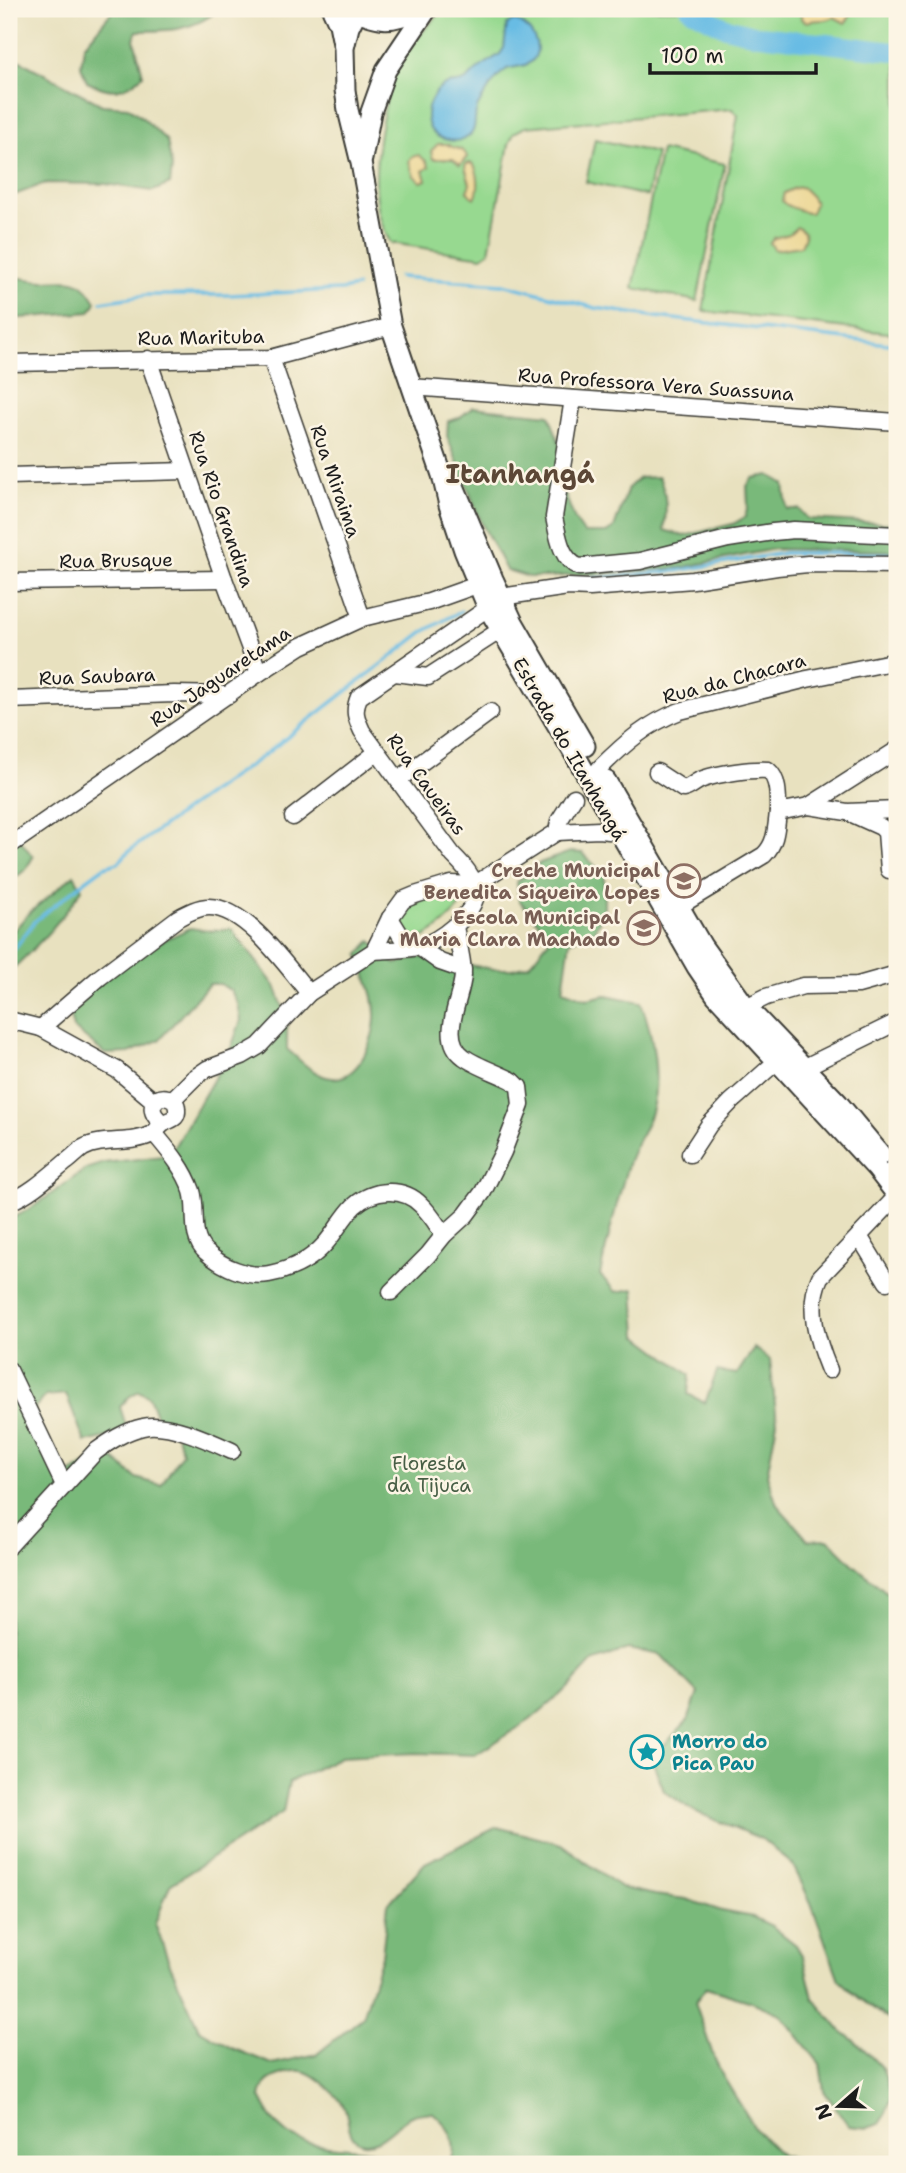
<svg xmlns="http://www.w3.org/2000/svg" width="906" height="2173" viewBox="0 0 906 2173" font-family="'Shantell Sans',sans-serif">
<rect width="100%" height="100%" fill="#fcf5e5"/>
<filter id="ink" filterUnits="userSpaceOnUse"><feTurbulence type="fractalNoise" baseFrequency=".0143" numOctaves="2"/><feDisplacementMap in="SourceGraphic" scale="14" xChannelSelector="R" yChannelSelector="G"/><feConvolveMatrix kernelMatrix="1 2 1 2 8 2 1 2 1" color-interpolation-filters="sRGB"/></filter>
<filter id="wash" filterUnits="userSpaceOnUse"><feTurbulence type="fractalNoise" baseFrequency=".00686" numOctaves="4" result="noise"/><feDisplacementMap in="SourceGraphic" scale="28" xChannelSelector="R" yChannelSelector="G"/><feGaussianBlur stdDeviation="1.57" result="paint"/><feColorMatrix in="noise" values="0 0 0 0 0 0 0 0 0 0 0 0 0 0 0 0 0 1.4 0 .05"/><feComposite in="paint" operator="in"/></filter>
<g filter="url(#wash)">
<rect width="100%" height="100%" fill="#e8e1bf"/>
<g fill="#97d990" stroke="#5a7a56" stroke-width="2">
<path d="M 445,9 L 897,9 L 897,334 L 703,311 L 738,115 L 732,109 L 525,127 L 514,133 L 509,144 L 489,252 L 482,257 L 391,243 C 367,207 377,142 386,102 C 388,93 388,83 392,76 C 406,50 424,28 445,9 Z"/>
<polygon points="595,139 656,153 647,196 586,182"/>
<polygon points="661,150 725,164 697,301 633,288"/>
<path d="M 444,892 C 453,892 458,893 463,901 C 454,916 429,940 411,940 C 408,936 402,930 401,925 C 394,906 431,898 444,892 Z"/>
</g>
<g fill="#79b97a" stroke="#4a6a4b" stroke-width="2" fill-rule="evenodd">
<path d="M 114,9 L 219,9 C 195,31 167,31 137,31 L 134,39 L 143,75 C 122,94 111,93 87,82 L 81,66 L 84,46 Z"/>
<polygon points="9,55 102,105 128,107 144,119 167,141 172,167 170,184 153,191 105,184 46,183 9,197"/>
<path d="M 9,276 C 20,278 32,280 43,281 C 70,281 80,274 96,302 L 90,312 L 9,319 Z"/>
<path d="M 473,407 L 549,415 L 565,458 L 565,494 L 575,520 L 584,533 L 606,533 L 614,528 L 628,488 L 639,478 L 659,477 C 667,495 667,511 664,530 L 684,536 L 733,524 L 745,517 L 748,506 L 747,486 L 753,478 L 769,475 L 784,484 L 787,509 L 799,509 L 808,519 L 897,524 L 897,551 L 774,549 L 680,568 L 547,577 L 529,577 L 506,570 L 482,524 L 447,436 L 448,421 L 459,418 Z"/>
<polygon points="9,828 12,829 33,857 26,869 9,883"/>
<path d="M 570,852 L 583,853 L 604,876 L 604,912 L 594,931 L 570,941 L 563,990 L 587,999 L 606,995 L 641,1002 C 653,1035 661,1078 651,1112 C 646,1129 635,1144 629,1161 C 618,1199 608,1237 600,1275 L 616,1292 L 634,1289 L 637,1335 L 690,1375 L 688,1394 L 705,1403 L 717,1371 L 737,1374 L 754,1348 L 770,1360 L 777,1422 L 767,1475 L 777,1505 L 808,1540 L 828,1539 L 853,1564 L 897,1601 L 897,2022 L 888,2019 L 859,1998 L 839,1980 L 811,1903 L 793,1865 L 762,1839 L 694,1811 L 664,1791 L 653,1762 L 664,1745 L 688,1720 L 698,1693 L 661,1655 L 628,1649 L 592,1662 L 568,1688 L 530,1720 L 475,1755 L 416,1753 L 340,1757 L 289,1782 L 283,1812 L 170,1885 L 155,1924 L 171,1967 L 199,2029 L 234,2049 L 272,2064 L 317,2054 L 363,2017 L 382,1956 L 388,1904 L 425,1863 L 497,1827 L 561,1844 L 622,1888 L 655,1895 L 686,1899 L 722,1911 L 753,1917 L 772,1926 L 796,1945 L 803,1957 L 813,1998 L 841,2031 L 861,2046 L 882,2068 L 892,2096 L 886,2113 L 879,2124 L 868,2128 L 849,2126 L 824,2091 L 820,2064 L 780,2014 L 752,2002 L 706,1988 L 695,2002 L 713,2055 L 724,2078 L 756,2130 L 781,2155 L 819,2164 L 449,2164 C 461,2146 448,2124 432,2112 C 426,2113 417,2113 411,2116 C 396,2122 380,2149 360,2142 C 347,2137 349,2119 345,2109 C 340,2097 314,2072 301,2071 C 294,2070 286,2073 280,2075 C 267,2079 263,2084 260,2097 C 265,2107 270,2117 277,2125 C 304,2153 342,2143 376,2152 C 386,2155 397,2160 406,2164 L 9,2164 L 9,1220 L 33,1207 L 86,1169 L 104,1163 L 163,1156 L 174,1147 L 230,1051 L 241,1020 L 238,1004 L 231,991 L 220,984 L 209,984 L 159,1040 L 129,1053 L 105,1054 L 73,1028 L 68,1008 L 125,958 L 190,928 L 212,931 L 231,928 L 275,986 L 287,1018 L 287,1049 C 299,1059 315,1077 332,1078 C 359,1080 375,1039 375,1017 C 376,994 364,975 359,954 L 371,941 L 395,964 L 421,957 L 493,969 L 512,969 L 529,965 L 550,939 L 542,927 L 519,900 L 517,882 L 540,863 ZM 139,1391 L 149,1397 L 158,1420 L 176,1432 L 182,1453 L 161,1485 L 136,1478 L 109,1455 L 88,1463 L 62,1478 L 36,1437 L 35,1407 L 46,1396 L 66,1394 L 85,1442 L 113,1436 L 126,1426 L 120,1407 L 129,1397 Z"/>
<path d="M 74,875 L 82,889 C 61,921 37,947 9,972 L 9,936 L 29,913 Z"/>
</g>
<g fill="#eeda9e" stroke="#857b5d" stroke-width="2">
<path d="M 822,9 L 837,11 L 845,9 L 850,13 L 850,17 L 845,23 L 834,17 C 825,22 817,19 807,22 L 801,19 L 801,13 L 804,11 L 817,12 Z"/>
<path d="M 438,144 L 447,144 C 454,150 464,146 467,157 L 460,165 L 453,159 L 433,159 L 431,151 Z"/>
<polygon points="419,155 427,162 429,167 423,171 426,180 421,182 414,176 409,162 411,157"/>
<path d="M 470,163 L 473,164 C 479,173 480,188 475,198 L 471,196 L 467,191 L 470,184 L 465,167 L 466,164 Z"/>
<path d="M 802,187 L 812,197 L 815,203 L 811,213 L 807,213 C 799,209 787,208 782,201 L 784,193 L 795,188 Z"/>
<polygon points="797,227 804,232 805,237 801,246 775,250 770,243 774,238 789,234"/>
</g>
<path fill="#68bce4" stroke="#426c80" stroke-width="2" d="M 514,21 C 530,23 545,48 532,61 C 525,68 515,66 507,69 C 498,74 491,85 486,93 C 482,99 477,105 476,112 C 474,122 477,134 464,139 C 459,141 453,141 448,140 C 425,136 422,113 434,95 C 446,78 454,87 466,80 C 472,76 476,70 482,66 C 488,62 494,58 500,54 L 504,48 L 507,24 Z"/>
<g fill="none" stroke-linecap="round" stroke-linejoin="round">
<g stroke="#68bce4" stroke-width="3.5">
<polyline points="399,277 503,284 596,308 657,317 897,345"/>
<polyline points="101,302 147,295 228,295 341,290 357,287"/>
<polyline points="577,580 677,571 785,553 897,554"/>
<polyline points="9,956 35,921 85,881 104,867 118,863 129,851 184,811 263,756 423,632 461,611"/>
</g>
<polyline stroke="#68bce4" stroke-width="19" points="690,9 724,27 756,35 897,52"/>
</g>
</g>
<g filter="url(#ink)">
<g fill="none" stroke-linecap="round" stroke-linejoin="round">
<defs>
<g id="minor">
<polyline points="271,358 362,618"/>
<polyline points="148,359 224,579 259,673"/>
<polyline points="9,363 271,358 391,326"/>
<polyline points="411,387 897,422"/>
<path d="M 573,399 L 554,517 C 558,535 560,559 579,567 L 640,561 L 728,539 L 773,532 L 794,530 L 897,535"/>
<polyline points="9,476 186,471"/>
<polyline points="9,582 224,579"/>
<polyline points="501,597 568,587 590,588 693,580 777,567 808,564 897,565"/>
<polyline points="395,673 428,677 510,624"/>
<polyline points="9,700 174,694 229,695"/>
<path d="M 599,769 C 624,744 646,724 680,711 L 807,679 L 897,661"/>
<path d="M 657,772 L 683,789 C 691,788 695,781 703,779 C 720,773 751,769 768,770 C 779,779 778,798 778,812"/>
<polyline points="399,779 490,712"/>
<polyline points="809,806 847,812 897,810"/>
<polyline points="850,813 881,827 886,832 889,870"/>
<polyline points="293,817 377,752"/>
<polyline points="557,832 599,830 619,832"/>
<polyline points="9,846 259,673 301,646 362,618 429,602 477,585"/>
<path d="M 678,907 L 764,855 C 776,843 776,829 778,812 L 809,806 L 897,750"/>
<polyline points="390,918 408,947"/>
<polyline points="419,947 440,962 463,970"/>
<path d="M 374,951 C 388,950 405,950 418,947 C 438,942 476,914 476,892 C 475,877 462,864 453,855 L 362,731 C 356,718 353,711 359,697 L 488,608"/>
<polyline points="746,1007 766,997 803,986 858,985 897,974"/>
<polyline points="9,1020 41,1028 117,1070 155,1102"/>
<path d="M 41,1028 L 100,977 L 178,918 C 187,913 198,907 209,907 C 246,907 287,967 309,993"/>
<polyline points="803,1068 897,1022"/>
<polyline points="173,1099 194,1078 207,1069 242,1056 259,1046 309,993 374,951 390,918 403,900 415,895 451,884 474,885 557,832 559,821 574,797"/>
<path d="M 154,1133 C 169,1151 184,1168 192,1191 C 198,1210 189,1237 206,1252 C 222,1267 248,1278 269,1274 C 290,1270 310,1261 325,1244 C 335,1233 343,1217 354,1206 C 373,1189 403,1186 421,1205 C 430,1213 437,1225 444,1235"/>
<polyline points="690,1154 709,1125 731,1102 777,1061"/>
<polyline points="893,1169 897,1168"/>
<path d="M 9,1202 C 30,1194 49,1176 66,1162 C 72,1158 77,1152 83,1148 C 104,1137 131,1145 152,1134 C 157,1131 159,1126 164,1123 C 170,1119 178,1120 177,1109 C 177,1104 174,1099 168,1098 C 151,1093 146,1115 164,1123"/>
<polyline points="859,1236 887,1282"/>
<path d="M 391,1292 L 428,1255 L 444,1235 L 466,1215 L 483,1192 L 503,1152 L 521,1105 L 519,1087 L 513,1081 C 498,1073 476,1066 464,1057 C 437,1038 462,999 463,975 C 463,959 458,942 455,927"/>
<polyline points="9,1370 64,1485"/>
<path d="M 829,1370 C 817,1341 806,1307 820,1277 L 897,1196"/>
<path d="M 9,1546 L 95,1452 C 110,1441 125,1431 143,1427 C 167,1421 210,1441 232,1451"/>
</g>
<g id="major">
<polyline points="332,9 339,24 343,44"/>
<path d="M 352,9 C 383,21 388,23 419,9"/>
<polyline points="358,9 349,27 344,48 345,90 348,110 361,163 391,326 442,475 449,505 464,550 488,608 578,760 697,967 716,995 876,1168 897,1195"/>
<polyline points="362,159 371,112 386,70 427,9"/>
<polyline points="454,486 493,579 513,622 585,746"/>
<polyline points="606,781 702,946 746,1007 838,1103 881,1155"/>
</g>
</defs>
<use href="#minor" stroke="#3b3a34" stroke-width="19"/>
<use href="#major" stroke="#3b3a34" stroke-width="23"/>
<use href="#minor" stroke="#fff" stroke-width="16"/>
<use href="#major" stroke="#fff" stroke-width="19"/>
</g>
</g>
<defs>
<symbol id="school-ring" viewBox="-11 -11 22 22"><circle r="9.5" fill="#fcf5e5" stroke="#8d6e63" stroke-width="1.5"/><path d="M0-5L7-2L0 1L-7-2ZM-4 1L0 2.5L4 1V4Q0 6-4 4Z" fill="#8d6e63"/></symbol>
<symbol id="sight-ring" viewBox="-11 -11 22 22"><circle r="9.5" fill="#fcf5e5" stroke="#0f9aa8" stroke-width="1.5"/><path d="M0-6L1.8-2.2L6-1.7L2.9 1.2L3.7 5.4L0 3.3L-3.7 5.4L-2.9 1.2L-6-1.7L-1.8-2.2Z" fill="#0f9aa8"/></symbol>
</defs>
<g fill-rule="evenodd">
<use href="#school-ring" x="665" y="862" width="38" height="38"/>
<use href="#school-ring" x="625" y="909" width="38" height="38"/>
<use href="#sight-ring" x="628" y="1733" width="38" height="38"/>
</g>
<g text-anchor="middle" stroke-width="5" stroke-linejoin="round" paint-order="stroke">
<g font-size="19" fill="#1c1c1c" stroke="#fcf5e5">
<text transform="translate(201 337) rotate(-1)" y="7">Rua Marituba</text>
<text transform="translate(656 384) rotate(4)" y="7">Rua Professora Vera Suassuna</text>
<text transform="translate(336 481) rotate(71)" y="7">Rua Miraima</text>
<text transform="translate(222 509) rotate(71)" y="7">Rua Rio Grandina</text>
<text transform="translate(116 560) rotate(-1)" y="7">Rua Brusque</text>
<text transform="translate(97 676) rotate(-2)" y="7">Rua Saubara</text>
<text transform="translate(220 676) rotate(-34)" y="7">Rua Jaguaretama</text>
<text transform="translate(734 678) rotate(-15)" y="7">Rua da Chacara</text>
<text transform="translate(570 749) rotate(60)" y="7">Estrada do Itanhangá</text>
<text transform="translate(427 784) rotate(54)" y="7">Rua Caueiras</text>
</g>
<g font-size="19" font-weight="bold" fill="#785e54" stroke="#fcf5e5" text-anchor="end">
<text x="660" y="877">Creche Municipal<tspan x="660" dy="22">Benedita Siqueira Lopes</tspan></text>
<text x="620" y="924">Escola Municipal<tspan x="620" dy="22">Maria Clara Machado</tspan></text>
</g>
<g font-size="19" fill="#475e45" stroke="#fcf5e5">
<text x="429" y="1470">Floresta<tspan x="429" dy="22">da Tijuca</tspan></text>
</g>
<g font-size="19" font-weight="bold" fill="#0d838f" stroke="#fcf5e5" text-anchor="start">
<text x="672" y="1748">Morro do<tspan x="672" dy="22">Pica Pau</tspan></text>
</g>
<g font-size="26" font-weight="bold" fill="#5c4736" stroke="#fcf5e5">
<text x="520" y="483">Itanhangá</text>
</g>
</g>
<rect width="906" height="2173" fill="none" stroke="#fcf5e5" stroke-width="35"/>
<g transform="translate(839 2106) rotate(250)" stroke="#fcf5e5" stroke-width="5" paint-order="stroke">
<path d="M0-5L12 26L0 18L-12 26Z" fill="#1c1c1c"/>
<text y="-10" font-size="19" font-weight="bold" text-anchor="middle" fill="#1c1c1c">N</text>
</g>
<path d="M650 63v10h166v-10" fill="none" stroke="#1c1c1c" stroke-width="3.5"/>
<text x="661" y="63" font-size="21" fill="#1c1c1c" stroke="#fcf5e5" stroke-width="5" paint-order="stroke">100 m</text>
</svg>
